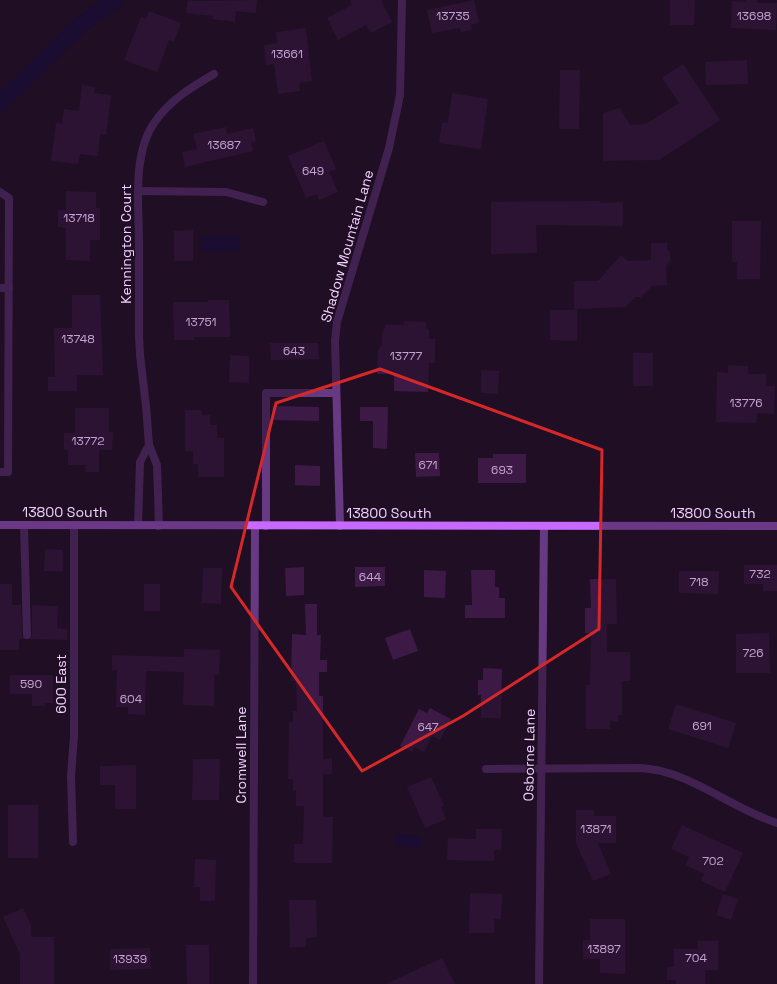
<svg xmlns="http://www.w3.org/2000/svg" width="777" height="984" viewBox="0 0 777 984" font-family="'Space Grotesk',sans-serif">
<rect width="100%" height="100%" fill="#1f0e24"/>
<g fill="#170a41">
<rect x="201" y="236" width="38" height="15"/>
<polygon points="397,834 421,836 420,848 396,846"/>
</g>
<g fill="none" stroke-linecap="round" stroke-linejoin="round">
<polyline stroke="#170a41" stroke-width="16" points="0,103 83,23 115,0"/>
</g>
<g fill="#3c1a45">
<polygon points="188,0 194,1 257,0 256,13 236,11 235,22 212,19 213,16 186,13"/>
<polygon points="350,0 381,0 392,22 371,33 366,25 338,40 327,18 352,5"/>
<polygon points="474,0 479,23 471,25 472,30 461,32 460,28 432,33 427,10"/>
<polygon points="670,0 695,0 694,25 670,25"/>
<polygon points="746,0 757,0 757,3 777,3 776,30 731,28 732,1 746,2"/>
<polygon points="149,11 181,23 174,42 169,40 157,72 124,60 141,17 146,19"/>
<polygon points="306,28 312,81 299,83 300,91 278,94 274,64 266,65 264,45 277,43 276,32"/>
<polygon points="747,60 748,84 706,85 705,62"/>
<polygon points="683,64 720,120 659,160 603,161 603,113 620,108 630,125 646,124 679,103 662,78"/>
<polygon points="560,70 580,70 579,129 559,129"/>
<polygon points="82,85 95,87 94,93 111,95 106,135 100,134 98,156 80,154 78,164 51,161 56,123 62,124 64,109 79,111"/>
<polygon points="452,93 488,99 481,149 439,143 442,122 448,123"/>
<polygon points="226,127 227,134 253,128 256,141 251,142 253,151 185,167 182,152 197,149 193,134"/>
<polygon points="324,141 336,169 329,172 338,192 319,200 317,194 306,198 288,156"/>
<polygon points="66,191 96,192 96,208 100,208 100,240 90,240 90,261 66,260 66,228 58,227 58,210 66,210"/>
<polygon points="600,201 600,203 623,202 623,226 536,225 537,253 491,254 491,202"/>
<polygon points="732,221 761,221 760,279 737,279 737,262 732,262"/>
<polygon points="193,230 193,261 174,261 174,231"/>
<polygon points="651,243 667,243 667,250 670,252 670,262 666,266 667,285 652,286 641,297 635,297 626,307 574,309 574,281 598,281 621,255 628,261 651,260"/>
<polygon points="72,295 100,295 103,375 77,375 77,391 48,391 48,377 55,377 54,328 72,328"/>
<polygon points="208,300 229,300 230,337 194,337 194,340 174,340 173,302 208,302"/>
<polygon points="550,310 577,310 577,341 550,340"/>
<polygon points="404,321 426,322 426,328 429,329 429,339 435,339 435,363 429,363 428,392 394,391 394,374 377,374 378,350 382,345 382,333 386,325 404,325"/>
<polygon points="270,343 318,343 319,359 271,360"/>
<rect x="633" y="353" width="20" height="33"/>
<polygon points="230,355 249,356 249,383 229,382"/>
<polygon points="728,365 748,366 748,374 766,374 766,386 775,386 774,414 757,413 756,423 716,422 717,372 728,373"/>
<polygon points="481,370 499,371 498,394 481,393"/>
<polygon points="272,406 319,407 319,421 272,420"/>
<polygon points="360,407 388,407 387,449 373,448 373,421 360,421"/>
<polygon points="75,408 109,408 109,432 113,432 112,450 99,450 99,472 85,472 86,465 68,465 68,450 64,450 64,433 75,433"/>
<polygon points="185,410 202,410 202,415 210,415 210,425 217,425 217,438 224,438 224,477 198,477 198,464 193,464 193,451 185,451"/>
<polygon points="415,453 439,453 440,476 416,477"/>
<polygon points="493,454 526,454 526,483 478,483 478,458 493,458"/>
<polygon points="295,465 320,466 320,486 295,485"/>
<polygon points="45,549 63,550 63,571 44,571"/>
<polygon points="744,565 777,565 777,591 763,591 763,584 744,584"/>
<polygon points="304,567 304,595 286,596 285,568"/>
<polygon points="355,567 385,567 385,586 355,587"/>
<polygon points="203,568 222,568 221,604 202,603"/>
<polygon points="424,570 446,571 445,598 424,597"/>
<polygon points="471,570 495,570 495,587 499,587 499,598 505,598 505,618 465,618 465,605 472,605"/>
<polygon points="679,571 719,571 718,594 679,593"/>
<polygon points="590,579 616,579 617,624 607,624 607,652 630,652 630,681 622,681 622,715 618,715 618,722 610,721 610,729 586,729 586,685 590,685 591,633 585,633 585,608 591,608"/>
<polygon points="0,584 12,584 12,605 21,605 22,635 24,639 19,639 19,650 0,650"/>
<rect x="144" y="584" width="16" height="27"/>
<polygon points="305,604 317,604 317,635 321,635 320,660 327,660 327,672 319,672 319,696 323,696 323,759 332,758 332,774 323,774 323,817 333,817 332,863 294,863 294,844 303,844 304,806 296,806 296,790 293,791 293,779 288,779 289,722 293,722 293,711 297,711 296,681 291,681 292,634 306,635"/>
<polygon points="32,605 58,606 57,628 67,629 67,640 30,639 32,635"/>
<polygon points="410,629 418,651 393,660 385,638"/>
<polygon points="769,633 770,673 736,673 736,634"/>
<polygon points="184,649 220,650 219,675 214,675 214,706 183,705 184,672 146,671 145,715 128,714 128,707 116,707 117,670 112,670 112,655 184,657"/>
<polygon points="483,668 502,669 501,718 481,718 481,695 478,695 478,680 483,680"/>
<polygon points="10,675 53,675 53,703 45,703 45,706 32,706 32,694 10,694"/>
<polygon points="676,704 736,723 728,748 668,729"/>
<polygon points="430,708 451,719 440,740 432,736 424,752 414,747 412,752 400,746 419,709 427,713"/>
<polygon points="193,759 220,759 219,800 192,800"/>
<polygon points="136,765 136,809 115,809 115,785 100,785 100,766"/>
<polygon points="431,777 444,806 441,807 446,819 425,828 407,787"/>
<rect x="8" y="805" width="30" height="53"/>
<polygon points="576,810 594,810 594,816 616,816 616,843 598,843 611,874 593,881 576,843"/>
<polygon points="682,825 743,853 725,892 701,881 704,874 686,865 689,857 671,849"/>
<polygon points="476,829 502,829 501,850 494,850 494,861 447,860 448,838 476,839"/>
<polygon points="195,859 216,860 215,901 200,901 200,887 194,887"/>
<polygon points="470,893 502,894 501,919 494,919 494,933 469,933"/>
<polygon points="723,894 738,899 731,920 716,915"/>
<polygon points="289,900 316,900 317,937 306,938 306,947 290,947"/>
<polygon points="23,908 31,925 31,937 54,937 54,984 20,984 20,954 3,917"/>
<polygon points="590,919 625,919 625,974 600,973 600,959 583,959 583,940 590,940"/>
<polygon points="698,941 718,941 718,970 705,970 705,984 676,984 676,980 667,980 667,967 674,967 674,949 698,949"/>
<polygon points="186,945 209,945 209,984 187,984"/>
<polygon points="150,948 151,969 110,970 110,949"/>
<polygon points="442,958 455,984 386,984"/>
</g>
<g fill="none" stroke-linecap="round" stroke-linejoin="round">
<g stroke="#683983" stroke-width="8">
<polyline points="400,95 402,0"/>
<polyline points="0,192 9,198 8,472 0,472"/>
<polyline points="0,288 9,288"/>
<polyline points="24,525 27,635"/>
<polyline points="266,526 266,393 336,393"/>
</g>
<g stroke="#683983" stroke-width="8">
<polyline points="139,191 226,192 263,202"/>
<polyline points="138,525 140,462 149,445"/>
<path d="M 159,526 L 157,465 L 149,445 L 146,406 L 140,355 L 139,336 C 139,305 139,274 139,242 C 139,206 132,155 154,123 C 170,100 190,88 214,74"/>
<polyline points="340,526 335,341 337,322 389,148 400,95"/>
<path d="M 486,769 L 640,768 C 689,770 730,808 777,823"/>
<polyline points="73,842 71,776 74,736 74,525"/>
<polyline points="253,984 255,526"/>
<polyline points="539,984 544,526"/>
</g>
<polyline stroke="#c768ff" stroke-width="8" points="0,525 777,526"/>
</g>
<path d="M0 0H777V984H0ZM 380,369 L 602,450 L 599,629 L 463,716 L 362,771 L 231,587 L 276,403 Z" fill="#1f0e24" fill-opacity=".55" fill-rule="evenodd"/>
<path fill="none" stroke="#d62828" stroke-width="3" stroke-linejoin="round" d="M 380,369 L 602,450 L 599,629 L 463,716 L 362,771 L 231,587 L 276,403 Z"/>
<g text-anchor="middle" stroke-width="3" stroke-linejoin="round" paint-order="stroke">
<g font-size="12" fill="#c4a3d0">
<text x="453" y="20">13735</text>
<text x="754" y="20">13698</text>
<text x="287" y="58">13661</text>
<text x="224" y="149">13687</text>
<text x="313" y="175">649</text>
<text x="79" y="222">13718</text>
<text x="201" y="326">13751</text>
<text x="78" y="343">13748</text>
<text x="294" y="355">643</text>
<text x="406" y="360">13777</text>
<text x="746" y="407">13776</text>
<text x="88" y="445">13772</text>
<text x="428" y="469">671</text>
<text x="502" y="474">693</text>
<text x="760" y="578">732</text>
<text x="370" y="581">644</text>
<text x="699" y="586">718</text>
<text x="753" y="657">726</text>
<text x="31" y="688">590</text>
<text x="131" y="703">604</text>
<text x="702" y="730">691</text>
<text x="428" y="731">647</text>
<text x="596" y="833">13871</text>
<text x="713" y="865">702</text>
<text x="604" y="953">13897</text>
<text x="696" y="962">704</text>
<text x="130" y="963">13939</text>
</g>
<g font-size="14" fill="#f2d1ff" stroke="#1f0e24">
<text transform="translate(126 244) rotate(-90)" y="5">Kennington Court</text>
<text transform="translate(347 246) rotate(-74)" y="5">Shadow Mountain Lane</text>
<text x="65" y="517">13800 South</text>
<text x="389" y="518">13800 South</text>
<text x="713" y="518">13800 South</text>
<text transform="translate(61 684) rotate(-90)" y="5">600 East</text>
<text transform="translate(241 755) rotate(-90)" y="5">Cromwell Lane</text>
<text transform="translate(529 755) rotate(-89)" y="5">Osborne Lane</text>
</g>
</g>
</svg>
